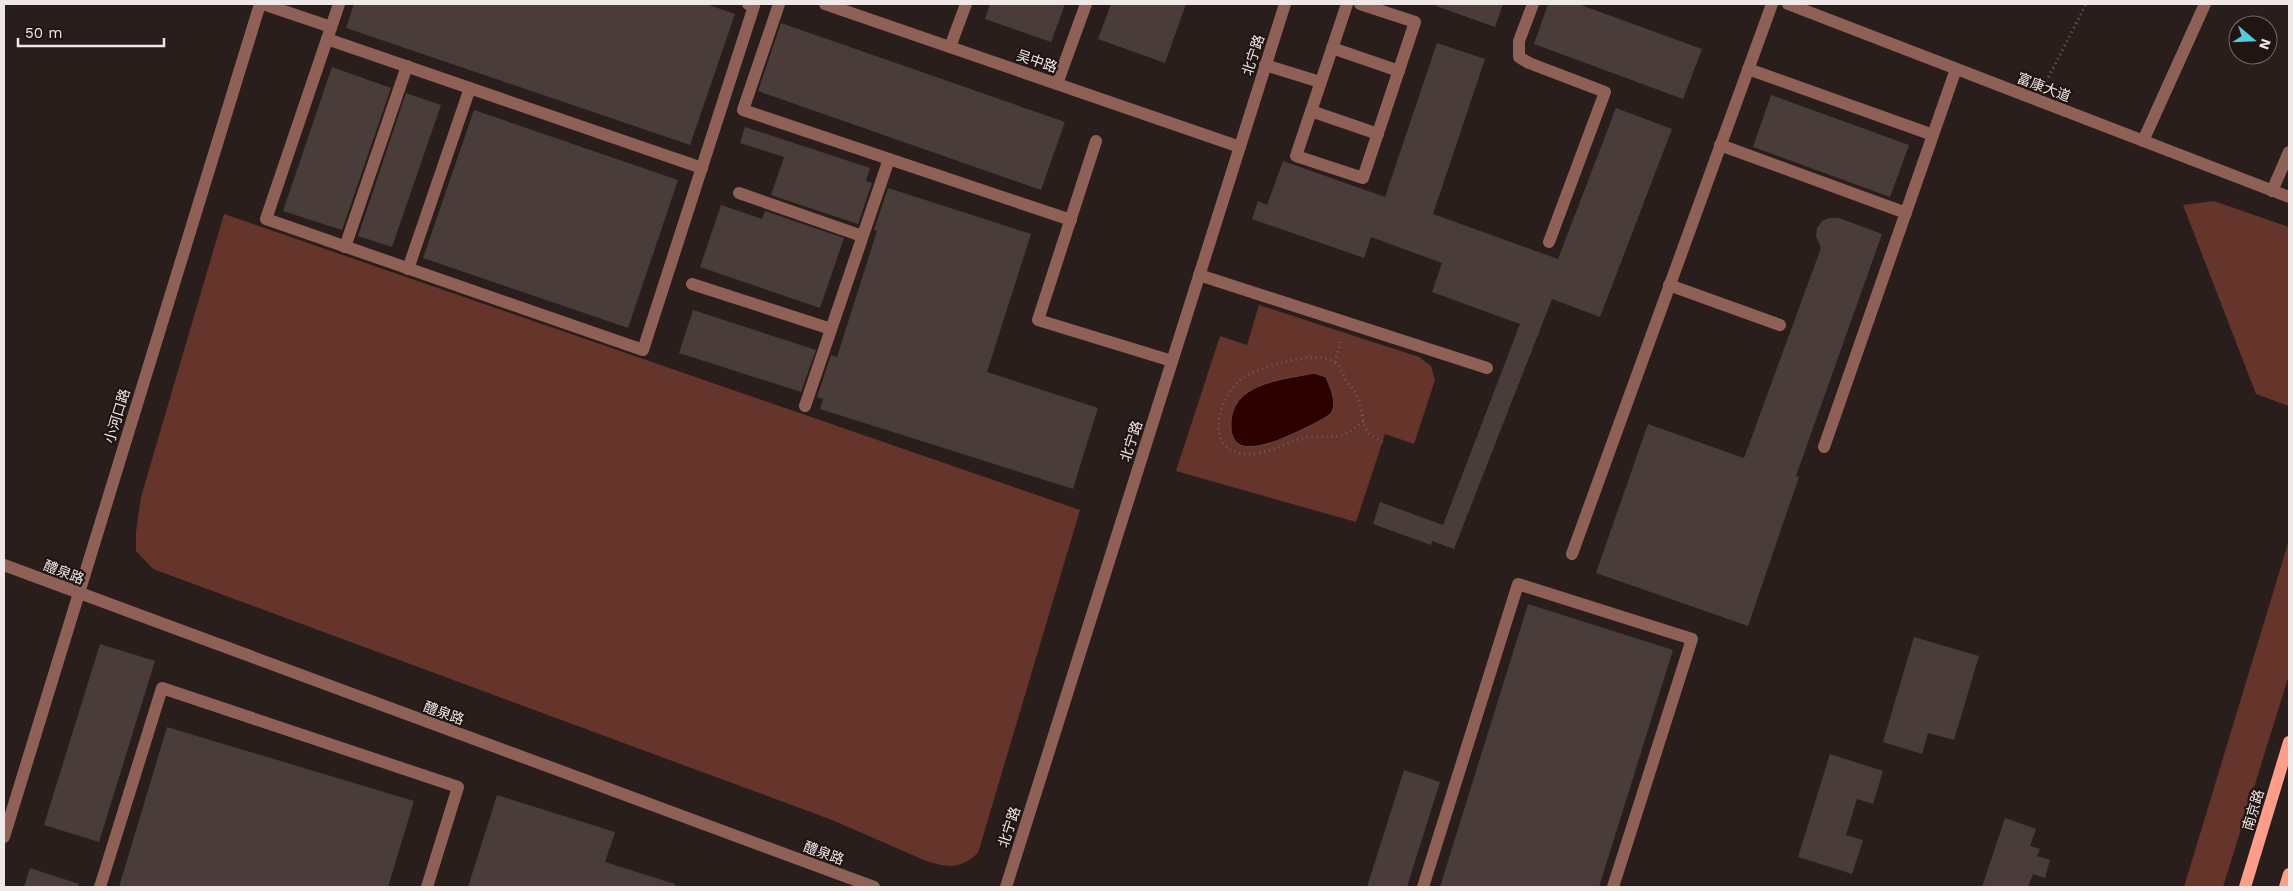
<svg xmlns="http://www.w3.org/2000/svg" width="2293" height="891" viewBox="0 0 2293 891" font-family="'Work Sans','Noto Sans SC',sans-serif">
<rect width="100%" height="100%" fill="#291e1b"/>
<g fill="#65342b">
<polygon points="2214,201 2289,227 2289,406 2256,394 2183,205"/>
<path d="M 224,214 L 1080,510 L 978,853 C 959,870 948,868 924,860 L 832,820 L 153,569 L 136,551 L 136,532 L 141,497 Z"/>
<polygon points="1259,305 1419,357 1431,366 1435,380 1414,444 1385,434 1356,522 1176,471 1220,336 1247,345"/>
<polygon points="2289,540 2289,675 2223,887 2184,887"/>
</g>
<path fill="#2d0000" stroke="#684645" d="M 1314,373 L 1326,377 C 1330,388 1338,402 1331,413 C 1327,419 1281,440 1273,442 C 1264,445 1252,448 1243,446 C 1235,444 1231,435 1231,428 C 1228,382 1283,380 1314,373 Z"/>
<g fill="#493c39">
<polygon points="354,4 706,4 735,14 690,145 346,28"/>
<polygon points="990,4 1065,4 1051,42 985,19"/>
<polygon points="1111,4 1186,4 1165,63 1098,39"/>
<polygon points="1437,4 1503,4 1495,27 1436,6"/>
<polygon points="1548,4 1578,4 1702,49 1683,99 1534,44"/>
<polygon points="781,23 1065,122 1041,190 758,91"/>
<polygon points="1437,43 1485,59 1433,214 1558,259 1616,108 1672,129 1600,317 1552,299 1454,549 1432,541 1431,545 1373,524 1380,502 1443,525 1520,324 1432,292 1442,263 1371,237 1364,258 1252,219 1258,201 1267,205 1283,161 1385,197"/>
<polygon points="332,67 391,88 342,230 283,211"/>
<polygon points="406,93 441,105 392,247 358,236"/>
<polygon points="1771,95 1909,145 1890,197 1753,147"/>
<polygon points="474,110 678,180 628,328 423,258"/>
<polygon points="745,127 870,168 866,181 872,183 858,224 771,195 784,157 740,143"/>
<polygon points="888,188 1031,234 987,372 1098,408 1073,489 820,409 823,399 817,397 831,355 837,357 877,231 874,230"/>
<polygon points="721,205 762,219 765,211 844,238 820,308 700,267"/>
<polygon points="1829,218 1839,218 1882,234 1796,476 1799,477 1748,626 1596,573 1648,424 1744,458 1821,248 1816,236 1817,228 1822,221"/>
<polygon points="693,310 816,350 801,392 679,353"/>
<polygon points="1528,604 1673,650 1599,887 1440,887"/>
<polygon points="1914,637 1979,656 1954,740 1928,733 1922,754 1883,742"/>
<polygon points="100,644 155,661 99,842 44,825"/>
<polygon points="167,727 414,801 388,887 119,887"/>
<polygon points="1830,754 1883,771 1873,804 1857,799 1846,835 1863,840 1852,874 1798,857"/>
<polygon points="1404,770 1440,782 1407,887 1367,887"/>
<polygon points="497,795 615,832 605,862 675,884 675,887 468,887"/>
<polygon points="2005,818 2036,829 2030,846 2040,849 2037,856 2050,860 2045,878 2033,874 2028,887 1982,887"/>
<polygon points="30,868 79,884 78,887 24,887"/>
</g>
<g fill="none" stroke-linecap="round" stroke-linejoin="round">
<g stroke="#6b615e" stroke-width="3" stroke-dasharray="1 4" stroke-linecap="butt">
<polyline points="2044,86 2086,4"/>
<polyline points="1335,362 1342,338"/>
<path d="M 1363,421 C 1335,448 1323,430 1296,440 C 1281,446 1265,454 1249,454 C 1205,454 1216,404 1237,383 C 1250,371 1269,366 1285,362 C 1299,358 1321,354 1334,362 C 1341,366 1342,373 1346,380 C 1350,387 1356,392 1358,399 C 1367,425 1357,429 1386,444"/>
</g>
<g stroke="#8e6056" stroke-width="12">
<polyline points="263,4 331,27"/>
<polyline points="339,4 266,219 643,350 754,6 748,4"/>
<polyline points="779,4 743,110 1071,220"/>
<polyline points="825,4 1240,147"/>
<polyline points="1347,4 1296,156 1363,178 1415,22 1360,4"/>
<polyline points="1533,4 1519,41 1519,57 1529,63 1605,92 1549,242"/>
<polyline points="1788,4 2289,197"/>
<polyline points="327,39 702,168"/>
<polyline points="950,47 966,4"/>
<polyline points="1332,48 1399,71"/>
<polyline points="1265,65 1320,82"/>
<polyline points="1748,69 1933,135"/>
<polyline points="1057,84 1086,4"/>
<polyline points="1311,111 1378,134"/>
<polyline points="1096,141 1038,320 1172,361"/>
<polyline points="2143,141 2205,4"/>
<polyline points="1720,145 1906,213"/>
<polyline points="2272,191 2289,152"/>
<polyline points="739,193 862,236"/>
<polyline points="345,247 407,66"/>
<polyline points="408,269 470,88"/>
<polyline points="1199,275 1487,368"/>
<polyline points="692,284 831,329"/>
<polyline points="1669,285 1780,325"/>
<polyline points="805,406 889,159"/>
<polyline points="1824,447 1956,69"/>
<polyline points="1572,554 1772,4"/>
<polyline points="4,565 874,887"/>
<polyline points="4,837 260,4"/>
<polyline points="100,887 162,688 458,787 427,887"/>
<polyline points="1006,887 1285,4"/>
<polyline points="1423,887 1518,584 1692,639 1613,887"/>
</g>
<g stroke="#fe9d8a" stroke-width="12">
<polyline points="2245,887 2289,742"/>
<polyline points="2285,887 2289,874"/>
</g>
</g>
<g text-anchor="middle" stroke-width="4.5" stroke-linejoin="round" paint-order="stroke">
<g font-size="14" fill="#f0e8e6" stroke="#201512">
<text transform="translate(1253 55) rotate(-72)" y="5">北宁路</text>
<text transform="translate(1037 61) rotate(19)" y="5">吴中路</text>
<text transform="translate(2044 87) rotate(21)" y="5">富康大道</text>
<text transform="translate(117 416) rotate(-73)" y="5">小河口路</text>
<text transform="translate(1131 441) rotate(-72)" y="5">北宁路</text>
<text transform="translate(64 572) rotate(21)" y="5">醴泉路</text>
<text transform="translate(444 713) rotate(20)" y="5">醴泉路</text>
<text transform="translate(2253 810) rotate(-73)" y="5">南京路</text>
<text transform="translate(1009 827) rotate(-72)" y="5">北宁路</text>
<text transform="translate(824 853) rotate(20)" y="5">醴泉路</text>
</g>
</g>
<rect width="2293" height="891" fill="none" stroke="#f0e8e6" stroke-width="10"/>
<g transform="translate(2253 40) rotate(109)"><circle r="24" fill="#201512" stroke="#736967"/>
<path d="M0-4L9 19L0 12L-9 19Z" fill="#55cadf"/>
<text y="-8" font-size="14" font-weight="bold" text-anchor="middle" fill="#f0e8e6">N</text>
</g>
<path d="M18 38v8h146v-8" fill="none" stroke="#f0e8e6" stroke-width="2.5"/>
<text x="25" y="38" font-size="15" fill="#f0e8e6" stroke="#201512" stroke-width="4" paint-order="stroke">50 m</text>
</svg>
